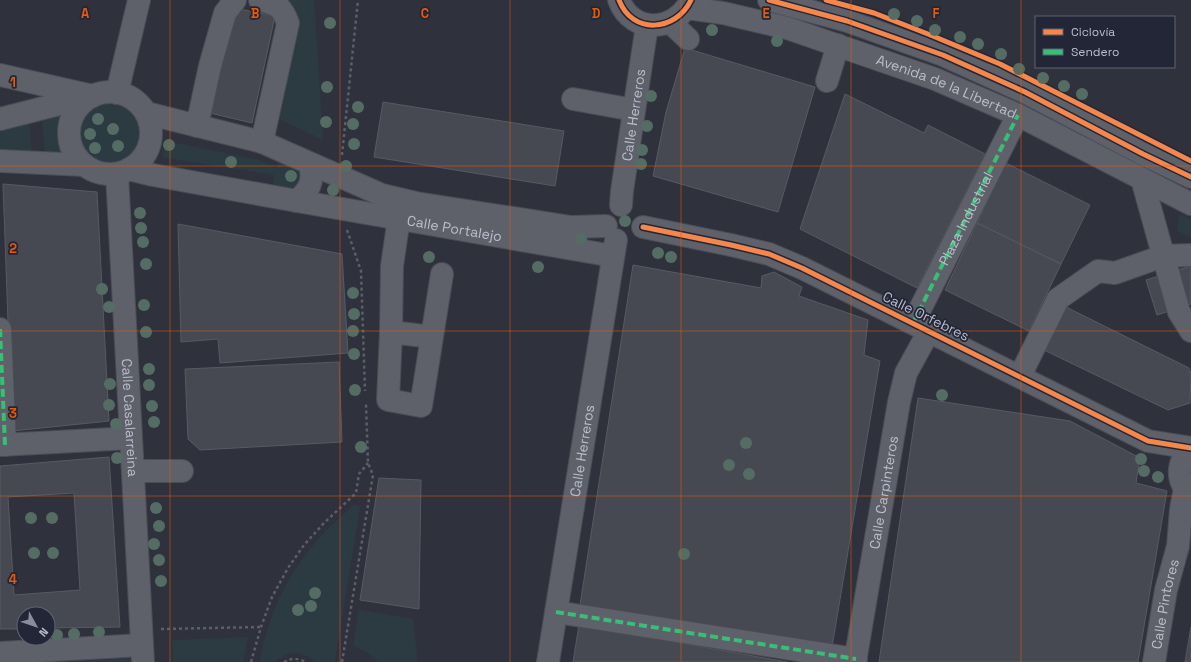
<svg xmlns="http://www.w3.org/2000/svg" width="1191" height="662" viewBox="0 0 1191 662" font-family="'Space Grotesk',sans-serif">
<rect width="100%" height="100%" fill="#2f323c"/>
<g fill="#2c3a42">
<polygon points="281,0 314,0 323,140 277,118"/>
<circle cx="110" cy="133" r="30"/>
<path d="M 64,111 C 58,126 57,138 62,153 L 45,154 L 42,115 Z"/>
<polygon points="29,118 32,154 0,153 0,126"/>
<polygon points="166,141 259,160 276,168 280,155 305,171 293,193 272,190 274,175 162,157"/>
<polygon points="1180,214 1191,219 1191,238 1177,230"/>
<path d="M 354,505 L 360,506 L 335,662 L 315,662 L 309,657 L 299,653 L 288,654 L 274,662 L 260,662 C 267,614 291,567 325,532 C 334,523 344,514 354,505 Z"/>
<path d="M 359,610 L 413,619 L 418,662 L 378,662 C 371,654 363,650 353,646 Z"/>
<polygon points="248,637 243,662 173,662 172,640"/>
<polygon points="128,656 132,662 0,662"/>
</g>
<g fill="#464952" stroke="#575a63" fill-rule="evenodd">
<polygon points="234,8 275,16 252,123 210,113"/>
<polygon points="685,48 815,87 778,212 653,176 666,112"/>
<polygon points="845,94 924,133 928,125 985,154 917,288 800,229"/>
<polygon points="383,102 564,131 555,186 374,157"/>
<polygon points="1006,163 1090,205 1061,264 977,223"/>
<polygon points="3,184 97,192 109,421 12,431"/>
<polygon points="977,223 1061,264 1029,331 945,290"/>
<polygon points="178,224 342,254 348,353 220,363 218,339 181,342"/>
<polygon points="633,265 761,288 762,276 774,272 802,287 799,296 868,320 864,355 880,361 832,647 580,605"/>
<polygon points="1191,266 1191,304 1157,315 1146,280"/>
<polygon points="1064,306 1189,368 1191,374 1190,403 1168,410 1044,350"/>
<polygon points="339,362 342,442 200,450 188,439 185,369"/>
<polygon points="918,398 1070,421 1140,458 1136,483 1167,491 1138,662 879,662"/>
<path d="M 109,457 L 120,627 L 48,628 L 48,614 L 24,614 L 24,629 L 0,629 L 0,466 ZM 74,493 L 80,590 L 14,595 L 8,497 Z"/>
<polygon points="379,478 421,480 419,609 360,600"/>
<polygon points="579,625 787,662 573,662"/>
<polygon points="1191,627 1191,662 1185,662"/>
</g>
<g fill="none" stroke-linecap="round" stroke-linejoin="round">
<defs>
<g id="minor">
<path d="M 260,0 C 278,5 281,5 288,23 L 262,142"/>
<path d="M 619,0 C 632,35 676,32 691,0"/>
<polyline points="769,0 847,21 943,55 1025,92 1143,154 1191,177"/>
<path id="s1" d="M 687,8 L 723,13 L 787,28 L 935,79 L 1018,115 L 1191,204"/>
<polyline points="670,22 688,39"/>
<polyline points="0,75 93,96"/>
<polyline points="827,81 838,45"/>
<circle cx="110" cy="133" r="41"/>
<polyline points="117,93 139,0"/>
<polyline points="573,99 634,110"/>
<polyline points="146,113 262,142 382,195 416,203 571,227 606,226"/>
<polyline points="0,119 63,103 83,102"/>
<polyline points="197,126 210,66 225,13 235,0"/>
<polyline points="0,161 84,165"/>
<path id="s2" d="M 129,169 L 153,175 L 297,201 L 613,256"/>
<path id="s3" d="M 117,174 L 143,662"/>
<polyline points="1142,179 1179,312 1191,331"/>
<path d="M 297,201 C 310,189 314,182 310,164"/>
<path id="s4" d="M 621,205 L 622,191 L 647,25"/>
<polyline points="643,227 731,245 769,254 802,268 1148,441 1191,448"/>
<polyline points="913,323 1018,115"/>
<polyline points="0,329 5,445"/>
<polyline points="391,332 392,266 399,218"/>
<polyline points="432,337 391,332 388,400 421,406 442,274"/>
<polyline points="1020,376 1058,299 1098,271 1115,273 1163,256 1191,255"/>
<polyline points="0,445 131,438"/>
<path d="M 1191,451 C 1176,462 1176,482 1191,494"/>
<polyline points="133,471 182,471"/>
<polyline points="556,612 856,659"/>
<polyline points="0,653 142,645"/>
<path id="s5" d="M 548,662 L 616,240"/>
<path id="s6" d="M 855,662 L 899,402 L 906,373 L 929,331"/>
<path id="s7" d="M 1154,662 L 1166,590 L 1178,546 L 1181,509 L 1185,488"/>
</g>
</defs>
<use href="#minor" stroke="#4b4d55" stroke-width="24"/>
<g stroke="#5c5f67" stroke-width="2.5" stroke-dasharray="3 3" stroke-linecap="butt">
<polyline points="342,155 358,0"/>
<polyline points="347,230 361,271 365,391"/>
<polyline points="161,629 261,627"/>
<polyline points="251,662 261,627 272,597 288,568 304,545 324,523 356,493 359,474 368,463"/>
<path d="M 284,662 C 291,658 298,658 306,662"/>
<polyline points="342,662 373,475 368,463 366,404"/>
</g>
<use href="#minor" stroke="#5f616a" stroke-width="22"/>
<g stroke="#3abd76" stroke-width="4" stroke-dasharray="8 4" stroke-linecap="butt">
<path id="s8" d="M 913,323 L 1018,115"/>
<polyline points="0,329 5,445"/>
<polyline points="556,612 856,659"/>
</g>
<defs>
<g id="cycleway">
<path d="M 619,0 C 632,35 676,32 691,0"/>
<polyline points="769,0 847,21 943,55 1025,92 1143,154 1191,177"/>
<polyline points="826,0 874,13 928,34 1000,64 1191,161"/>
<polyline points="643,227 731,245 769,254 802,268 1148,441 1191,448"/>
</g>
</defs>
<use href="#cycleway" stroke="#222637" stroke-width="8"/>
<use href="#cycleway" stroke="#f5874c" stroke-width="5"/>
</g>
<g fill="#546c64">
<circle cx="894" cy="14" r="6"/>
<circle cx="917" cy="21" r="6"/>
<circle cx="330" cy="23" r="6"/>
<circle cx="712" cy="30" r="6"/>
<circle cx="935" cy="30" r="6"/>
<circle cx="960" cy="37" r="6"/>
<circle cx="777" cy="41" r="6"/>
<circle cx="978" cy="44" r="6"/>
<circle cx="1001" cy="54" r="6"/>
<circle cx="1019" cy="69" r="6"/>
<circle cx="1043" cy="78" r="6"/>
<circle cx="1064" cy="86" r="6"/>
<circle cx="327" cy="87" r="6"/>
<circle cx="1082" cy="94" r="6"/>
<circle cx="651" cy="96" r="6"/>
<circle cx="358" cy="107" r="6"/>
<circle cx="98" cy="119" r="6"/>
<circle cx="326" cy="122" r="6"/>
<circle cx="353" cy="124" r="6"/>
<circle cx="647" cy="126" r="6"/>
<circle cx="113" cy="129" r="6"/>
<circle cx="90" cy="134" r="6"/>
<circle cx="354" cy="144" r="6"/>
<circle cx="169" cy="145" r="6"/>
<circle cx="118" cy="146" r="6"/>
<circle cx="95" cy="148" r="6"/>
<circle cx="642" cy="150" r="6"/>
<circle cx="231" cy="162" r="6"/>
<circle cx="641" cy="164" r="6"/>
<circle cx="346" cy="166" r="6"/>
<circle cx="291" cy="176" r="6"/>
<circle cx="333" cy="190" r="6"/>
<circle cx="140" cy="213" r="6"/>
<circle cx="625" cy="221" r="6"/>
<circle cx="141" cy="228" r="6"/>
<circle cx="581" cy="239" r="6"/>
<circle cx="143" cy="242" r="6"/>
<circle cx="658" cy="253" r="6"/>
<circle cx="429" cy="257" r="6"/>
<circle cx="671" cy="257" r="6"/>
<circle cx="146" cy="264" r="6"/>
<circle cx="538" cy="267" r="6"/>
<circle cx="102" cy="289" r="6"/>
<circle cx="353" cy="293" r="6"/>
<circle cx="144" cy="305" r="6"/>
<circle cx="109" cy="307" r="6"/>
<circle cx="354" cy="314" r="6"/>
<circle cx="353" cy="331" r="6"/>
<circle cx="146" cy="332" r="6"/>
<circle cx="354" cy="354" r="6"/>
<circle cx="149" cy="369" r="6"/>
<circle cx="110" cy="384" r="6"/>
<circle cx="149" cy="385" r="6"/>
<circle cx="355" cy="390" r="6"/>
<circle cx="942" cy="395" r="6"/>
<circle cx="109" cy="405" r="6"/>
<circle cx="152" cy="406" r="6"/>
<circle cx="154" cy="422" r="6"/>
<circle cx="116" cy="424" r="6"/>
<circle cx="746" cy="443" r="6"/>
<circle cx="361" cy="447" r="6"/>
<circle cx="117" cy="458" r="6"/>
<circle cx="1141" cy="459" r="6"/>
<circle cx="729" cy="465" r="6"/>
<circle cx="1144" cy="471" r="6"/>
<circle cx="749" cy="474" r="6"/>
<circle cx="1158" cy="477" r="6"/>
<circle cx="156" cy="508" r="6"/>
<circle cx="31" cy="518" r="6"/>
<circle cx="52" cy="518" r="6"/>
<circle cx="159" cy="526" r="6"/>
<circle cx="154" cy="544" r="6"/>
<circle cx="34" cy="553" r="6"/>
<circle cx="53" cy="553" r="6"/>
<circle cx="684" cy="554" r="6"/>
<circle cx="159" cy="560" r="6"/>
<circle cx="161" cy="581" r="6"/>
<circle cx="315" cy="593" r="6"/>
<circle cx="311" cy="606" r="6"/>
<circle cx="298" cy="610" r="6"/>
<circle cx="99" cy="632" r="6"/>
<circle cx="74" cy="634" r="6"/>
<circle cx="57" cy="635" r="6"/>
</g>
<path fill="none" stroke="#e8590c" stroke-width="1" stroke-opacity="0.55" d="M 170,0 L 170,662M 340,0 L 340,662M 510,0 L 510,662M 681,0 L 681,662M 851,0 L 851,662M 1021,0 L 1021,662M 0,166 L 1191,166M 0,331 L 1191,331M 0,496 L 1191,496"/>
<g text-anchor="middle" stroke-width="3.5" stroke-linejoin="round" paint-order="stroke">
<g font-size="14" fill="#babdcc" stroke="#222637">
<text dy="5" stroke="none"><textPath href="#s1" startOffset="272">Avenida de la Libertad</textPath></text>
<text dy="5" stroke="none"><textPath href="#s4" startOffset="91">Calle Herreros</textPath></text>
<text dy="5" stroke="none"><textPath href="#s8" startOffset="117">Plaza Industrial</textPath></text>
<text dy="5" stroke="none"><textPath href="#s2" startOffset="331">Calle Portalejo</textPath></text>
<text transform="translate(926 316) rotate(26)" y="5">Calle Orfebres</text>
<text dy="5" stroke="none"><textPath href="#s3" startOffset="244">Calle Casalarreina</textPath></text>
<text dy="5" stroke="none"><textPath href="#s5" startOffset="214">Calle Herreros</textPath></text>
<text dy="5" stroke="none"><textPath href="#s6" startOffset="172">Calle Carpinteros</textPath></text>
<text dy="5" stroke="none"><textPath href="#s7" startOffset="59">Calle Pintores</textPath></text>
</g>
</g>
<g font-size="13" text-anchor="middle" font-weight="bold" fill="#e8590c" stroke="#222637" stroke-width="3.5" stroke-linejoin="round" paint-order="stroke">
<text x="85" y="18">A</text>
<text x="255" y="18">B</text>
<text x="425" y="18">C</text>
<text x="596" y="18">D</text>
<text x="766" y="18">E</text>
<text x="936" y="18">F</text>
<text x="13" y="87">1</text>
<text x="13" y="253">2</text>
<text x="13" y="418">3</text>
<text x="13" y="584">4</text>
</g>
<rect x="1035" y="16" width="140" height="52" fill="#222637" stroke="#5f6273"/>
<rect x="1043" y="29" width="20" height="6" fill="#f5874c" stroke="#5f6273"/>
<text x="1071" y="36" font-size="12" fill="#babdcc">Ciclovía</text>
<rect x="1043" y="49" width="20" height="6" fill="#3abd76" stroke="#5f6273"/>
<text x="1071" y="56" font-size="12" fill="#babdcc">Sendero</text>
<g transform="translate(36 626) rotate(130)"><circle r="19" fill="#222637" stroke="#5f6273"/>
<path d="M0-3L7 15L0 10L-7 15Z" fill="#898c9a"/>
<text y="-6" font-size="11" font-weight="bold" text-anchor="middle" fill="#babdcc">N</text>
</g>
</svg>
